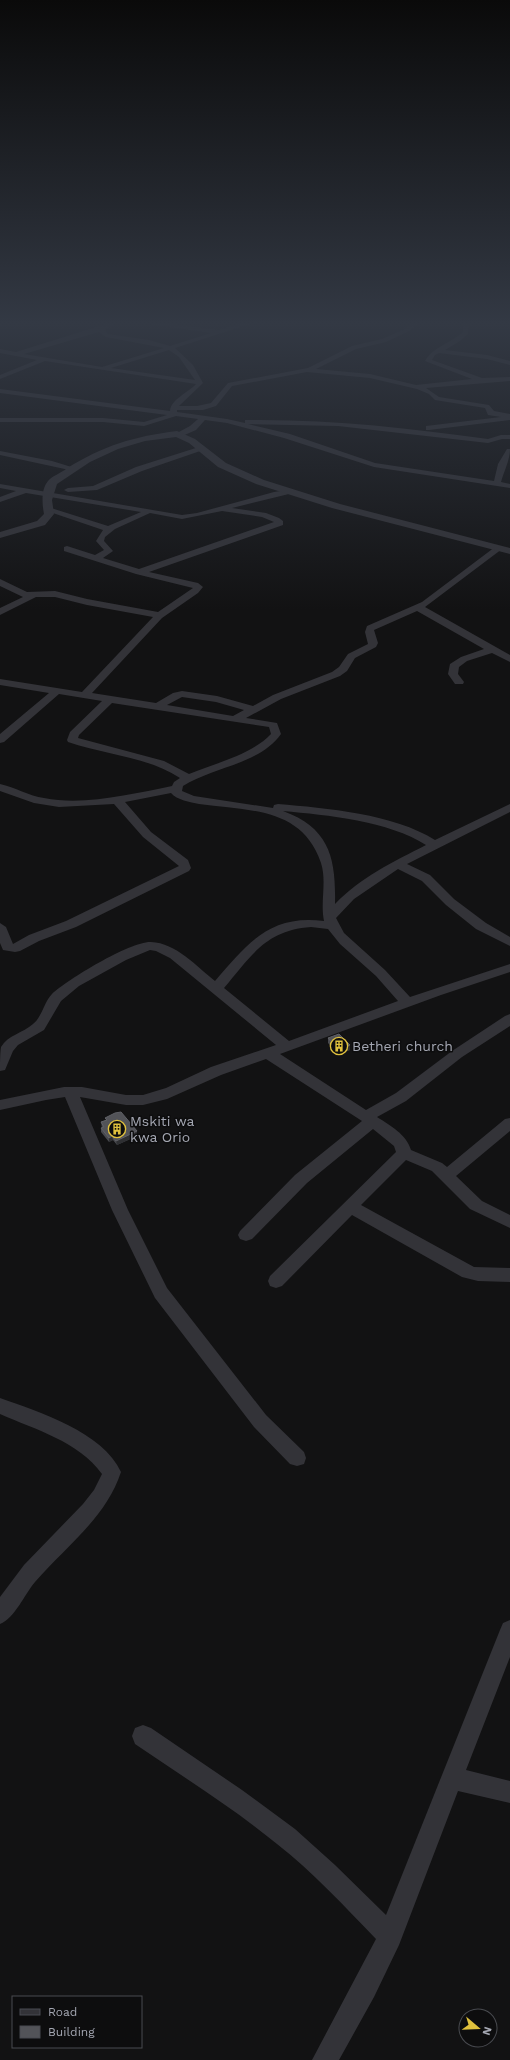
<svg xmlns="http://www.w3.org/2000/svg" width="510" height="2060" viewBox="0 0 510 2060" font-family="'Work Sans',sans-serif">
<rect width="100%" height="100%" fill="#121213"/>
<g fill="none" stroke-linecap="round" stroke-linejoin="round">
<g fill="#333338" fill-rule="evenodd">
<path d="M 99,321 L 113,323 L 113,325 L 105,330 L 108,334 L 149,340 L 170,346 L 211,333 L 129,321 L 149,321 L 219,330 L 248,321 L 259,321 L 175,348 L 193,365 L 203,383 L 179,406 L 197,406 L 211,403 L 228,383 L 308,368 L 352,346 L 382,339 L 405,329 L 415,321 L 422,321 L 409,331 L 386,342 L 356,349 L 316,369 L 370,374 L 416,385 L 472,379 L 425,361 C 433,347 451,343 463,332 L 463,321 L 469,321 L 468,334 L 460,341 L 445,350 L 487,355 L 510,361 L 510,365 L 487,359 L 439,353 L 435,355 L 432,360 L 482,378 L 510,377 L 510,381 L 426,388 L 439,397 L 489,405 L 494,411 L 510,414 L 510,420 L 429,430 L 426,430 L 426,426 L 501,417 L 488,415 L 485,408 L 435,400 L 429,394 L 417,389 L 370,378 L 307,372 L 232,386 L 216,406 L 203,410 L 177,410 L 177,412 L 227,419 L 245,423 L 245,420 L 248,420 C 329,419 408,428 488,439 L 501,435 L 510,435 L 510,439 L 502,439 L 488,443 L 338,426 L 248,424 L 290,434 L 375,463 L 494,481 L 498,464 L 507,449 L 510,449 C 510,460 504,471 501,482 L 510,484 L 510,488 L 374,467 L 284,438 L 227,423 L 205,420 L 196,430 L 180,437 L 177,437 L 177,433 L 190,426 L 198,419 L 176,416 L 144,426 L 103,422 L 0,422 L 0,418 L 103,418 L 144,422 L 167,415 L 0,393 L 0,389 L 170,411 C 171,399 188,393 196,384 L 45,361 L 0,379 L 0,375 L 37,360 L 0,353 L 0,349 L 16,352 L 106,324 ZM 99,332 L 106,337 L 164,348 L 102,367 L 24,354 ZM 169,350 L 179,357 L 195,380 L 111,368 Z"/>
<polygon points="318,321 397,321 394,323"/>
<polygon points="199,447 206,449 142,471 97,490 68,492 64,490 68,488 93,486 136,467"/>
<polygon points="0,451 52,461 78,469 74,471 0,455"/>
<path d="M 0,484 L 182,515 L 197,513 L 274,492 L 293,489 L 293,493 L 232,508 L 266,513 L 279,518 L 283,521 L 283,525 L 149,572 L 198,583 L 203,587 L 198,593 L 162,618 L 92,693 L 156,703 L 173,693 L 182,691 L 217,696 L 253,706 L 273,695 L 332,672 L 339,667 L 348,654 L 368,644 L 365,632 L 367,626 L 422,602 L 495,547 L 501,547 L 502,549 L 425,607 L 510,655 L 510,662 L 492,653 L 467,661 L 459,667 L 458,674 L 464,682 L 463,684 L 455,684 L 448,674 L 450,664 L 461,657 L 484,649 L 417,611 L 374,630 L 378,643 L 376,647 L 355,658 L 347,671 L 340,676 L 281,699 L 246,718 L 277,723 L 281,734 C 260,764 213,767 183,786 L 182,791 L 194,796 L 273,808 L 274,805 L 278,804 C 326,808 394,814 435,840 L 510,804 L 510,812 L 407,864 L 430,875 L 454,899 L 486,923 L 510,937 L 510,946 L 476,929 L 446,905 L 422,881 L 398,869 L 354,899 L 336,918 L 344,933 L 385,970 L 410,997 L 510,964 L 510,972 L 441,995 L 280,1054 L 366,1110 L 396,1093 L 452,1051 L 505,1016 L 510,1014 L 510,1026 L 462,1057 L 406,1101 L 377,1117 C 391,1126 406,1134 411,1150 L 442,1163 L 447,1167 L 505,1119 L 510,1118 L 510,1131 L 456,1176 L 482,1201 L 510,1215 L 510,1228 L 470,1209 L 432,1171 L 406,1160 L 361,1205 L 474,1267 L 510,1268 L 510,1282 L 478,1281 L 462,1277 L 352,1215 L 282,1286 L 276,1288 L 270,1286 L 268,1281 L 270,1276 L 396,1152 L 394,1146 L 373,1129 L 307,1183 L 252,1239 L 246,1241 L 240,1239 L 238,1235 L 240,1231 L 295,1175 L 362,1121 L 266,1059 L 221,1075 L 167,1099 L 143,1105 L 126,1105 L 80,1097 L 128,1210 L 167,1288 L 266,1415 L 304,1452 L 306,1458 L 304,1464 L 297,1466 L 290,1464 L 254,1427 L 155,1298 L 112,1210 L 65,1097 L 46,1100 L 0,1110 L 0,1100 L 64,1087 L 82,1087 L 126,1095 L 143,1095 L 166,1088 L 211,1067 L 276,1045 L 170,958 L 156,951 L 150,950 L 126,960 L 79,986 L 61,1001 L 44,1030 L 18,1045 L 13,1051 L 5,1070 L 0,1071 C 0,1064 0,1053 1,1047 C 8,1035 23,1033 33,1024 C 42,1017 44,1002 52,994 C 68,979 131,941 151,942 C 176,943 196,966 215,981 C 248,943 270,914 324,921 C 320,902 327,882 321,863 C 302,807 249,811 199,804 C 190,802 177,800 171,793 L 125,802 L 151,832 L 188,860 L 191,868 L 189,871 L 76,927 L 39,941 L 20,951 L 15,952 L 3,950 L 0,943 L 0,923 L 6,927 L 13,944 L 29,935 L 66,921 L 179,866 L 143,837 L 114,804 L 59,807 L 34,803 L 0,791 L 0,784 C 15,787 29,796 44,798 C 84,806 132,794 172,786 L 174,782 L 180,778 C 146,756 105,755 68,742 L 67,740 L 70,732 L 102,701 L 59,694 L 4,742 L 0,743 L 0,734 L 49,693 L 0,685 L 0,679 L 82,692 L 153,617 L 87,605 L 55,597 L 36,597 L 0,615 L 0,608 L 23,597 L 0,586 L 0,579 L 27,592 L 55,591 L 87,599 L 158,612 L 193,588 L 136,574 L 64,551 L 64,547 L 67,546 L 95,555 L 104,550 L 96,541 L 103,530 L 44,510 L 51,508 L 108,526 L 141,512 L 26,493 L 0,502 L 0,497 L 16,491 L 0,488 ZM 222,511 L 262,517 L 274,522 L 139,569 L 103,558 L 113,551 L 104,541 L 105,537 L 115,529 L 150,513 L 182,519 ZM 182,697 L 216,702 L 244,710 L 233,716 L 167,705 ZM 112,703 L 269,727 L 271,734 C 251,755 216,763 189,774 L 164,761 L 78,738 L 79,735 ZM 283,811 C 327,815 389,821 426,845 C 393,862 361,877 335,904 C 336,859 330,828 283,811 ZM 311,927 L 328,929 L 340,944 L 376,976 L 398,1001 L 289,1041 L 224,988 C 251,956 266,930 311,927 Z"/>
<path d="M 0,1398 C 39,1412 103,1432 121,1472 C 106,1518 65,1547 35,1582 C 24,1595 15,1618 0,1624 L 0,1597 L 24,1565 L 83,1504 L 94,1490 L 102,1474 C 78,1441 36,1430 0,1414 Z"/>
<path d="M 510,1620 L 510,1657 L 466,1770 L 510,1781 L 510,1803 L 458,1791 L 399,1945 L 374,1997 L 339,2060 L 312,2060 L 376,1939 C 344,1906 313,1872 277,1844 C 232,1807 183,1777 135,1744 L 132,1736 L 135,1728 L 143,1725 L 151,1728 L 242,1790 L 295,1829 L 335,1865 L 386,1915 L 500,1630 L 503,1623 Z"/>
</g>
<path fill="#333338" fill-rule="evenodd" d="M 177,431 L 195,439 L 226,463 L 264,480 L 340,504 L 510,548 L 510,554 L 332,508 L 256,484 L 218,467 L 189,443 L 176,437 L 145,441 L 118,449 L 90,462 L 57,484 L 52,500 L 54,514 L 45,525 L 0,538 L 0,532 L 37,521 L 44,514 C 42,504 41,489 48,481 C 52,476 61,473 66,469 C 102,446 135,436 177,431 Z"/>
</g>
<g fill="#48494e">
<polygon points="328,1038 350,1050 338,1054 328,1043"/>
<polygon points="105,1118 137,1136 117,1145 113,1140 109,1142 101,1132 101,1128 102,1128 101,1122 106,1120"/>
</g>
<g fill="#2e2f32">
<polygon points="350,1045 350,1050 338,1054 338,1050"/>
<polygon points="137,1131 137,1136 117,1145 116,1141"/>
<polygon points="112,1136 113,1140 109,1142 109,1138"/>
</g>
<g fill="#525358" stroke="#5f6066">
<polygon points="339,1034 350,1045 338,1050 328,1038"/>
<polygon points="121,1112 137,1131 116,1141 112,1136 109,1138 101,1128 104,1127 101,1122 107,1120 105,1118 115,1113"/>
</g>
<linearGradient id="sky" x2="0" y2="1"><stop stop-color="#0a0a0a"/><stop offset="0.53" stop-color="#333944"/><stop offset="1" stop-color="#333944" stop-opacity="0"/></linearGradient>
<rect width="510" height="610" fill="url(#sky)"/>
<defs>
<symbol id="building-ring" viewBox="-11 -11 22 22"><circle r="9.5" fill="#0d0d0e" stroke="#e0c13d" stroke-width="1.5"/><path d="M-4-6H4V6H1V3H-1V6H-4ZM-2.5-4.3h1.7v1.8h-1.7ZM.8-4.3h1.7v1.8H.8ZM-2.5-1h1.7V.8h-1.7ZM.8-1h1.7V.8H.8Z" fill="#e0c13d"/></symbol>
</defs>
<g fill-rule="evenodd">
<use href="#building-ring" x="329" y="1036" width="20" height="20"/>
<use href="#building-ring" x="107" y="1119" width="20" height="20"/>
</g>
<g text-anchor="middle" stroke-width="3" stroke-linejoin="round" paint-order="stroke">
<g font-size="14" fill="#a4a7b2" stroke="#0d0d0e" text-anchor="start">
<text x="352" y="1051">Betheri church</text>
<text x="130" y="1126">Mskiti wa<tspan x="130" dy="16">kwa Orio</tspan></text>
</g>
</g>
<rect x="12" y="1996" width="130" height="52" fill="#0d0d0e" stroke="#494b50"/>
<rect x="20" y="2009" width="20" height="6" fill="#333338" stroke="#494b50"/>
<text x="48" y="2016" font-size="12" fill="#a4a7b2">Road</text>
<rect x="20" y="2026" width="20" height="12" fill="#525358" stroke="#494b50"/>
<text x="48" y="2036" font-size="12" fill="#a4a7b2">Building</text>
<g transform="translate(478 2028) rotate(109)"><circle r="19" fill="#0d0d0e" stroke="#494b50"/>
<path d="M0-3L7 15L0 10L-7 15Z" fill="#e0c13d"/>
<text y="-6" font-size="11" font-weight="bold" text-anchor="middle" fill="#a4a7b2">N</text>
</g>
</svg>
